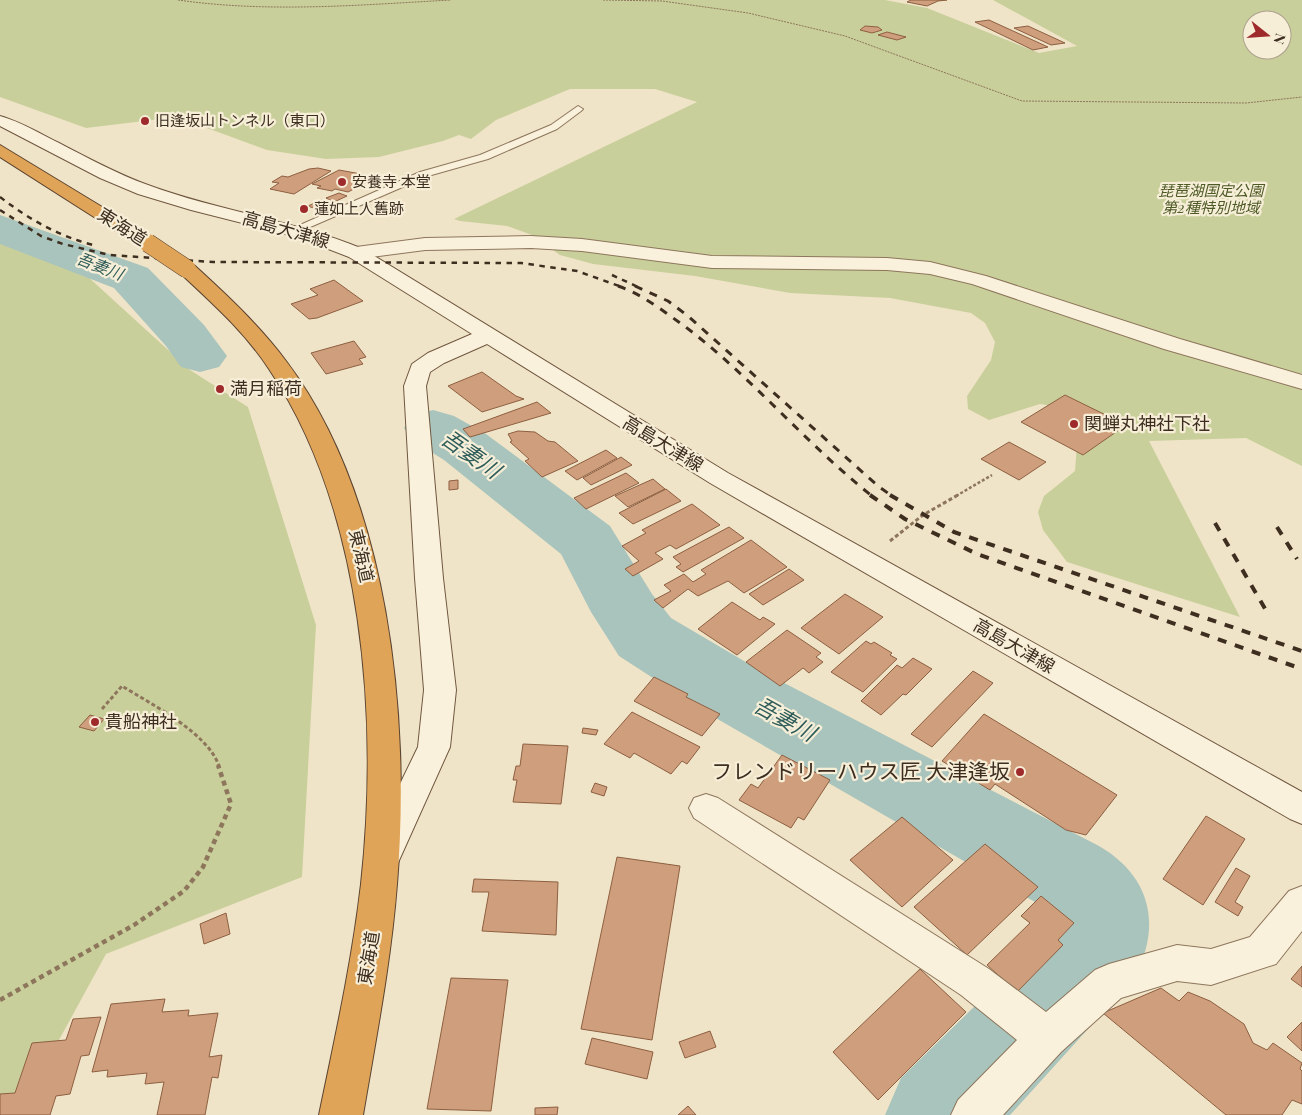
<svg xmlns="http://www.w3.org/2000/svg" width="1302" height="1115" viewBox="0 0 1302 1115" font-family="'Playfair Display','Noto Sans JP',serif">
<rect width="100%" height="100%" fill="#f0e4c8"/>
<g fill="#c9cf9b" fill-rule="evenodd">
<path d="M 0,0 L 885,0 L 927,8 L 1039,53 L 1077,46 L 993,0 L 1302,0 L 1302,466 L 1246,438 L 1149,441 L 1240,617 L 1067,562 L 1043,530 L 1038,512 L 1044,496 L 1075,471 L 1079,417 L 1052,406 L 1040,404 L 989,420 L 968,409 L 967,396 L 991,360 L 995,342 L 985,323 L 971,313 L 890,298 L 790,293 L 695,276 L 593,264 L 560,255 L 532,235 L 507,226 L 460,221 L 454,219 L 697,102 L 655,89 L 570,89 L 496,120 L 471,139 L 459,135 L 443,141 L 379,157 L 326,159 L 267,150 L 177,117 L 86,128 L 0,97 ZM 1252,20 L 1282,20 L 1282,50 L 1252,50 Z"/>
<polygon points="0,240 86,275 190,370 248,407 316,625 302,877 106,954 18,1115 0,1115"/>
</g>
<g fill="none" stroke-linecap="round" stroke-linejoin="round">
<g fill="#a9c4bc" fill-rule="evenodd">
<polygon points="0,215 148,268 204,325 227,356 219,367 200,372 181,367 166,346 114,288 0,244"/>
<path d="M 433,410 L 454,416 L 486,434 L 610,526 L 652,594 L 671,618 L 761,671 L 1099,846 C 1151,876 1163,927 1133,979 C 1124,994 1108,1007 1097,1019 C 1068,1051 1039,1083 1010,1115 L 885,1115 L 901,1078 L 1055,928 L 1056,919 L 1050,911 L 1035,902 L 707,713 L 619,656 L 591,612 L 561,554 L 444,460 L 412,440 L 404,428 L 412,416 Z"/>
</g>
</g>
<g fill="#cf9f7d" stroke="#8d5f41">
<polygon points="911,0 947,0 938,1 927,6 907,2"/>
<polygon points="989,20 1048,47 1033,50 975,22"/>
<polygon points="865,26 878,27 882,30 872,33 860,30"/>
<polygon points="1028,26 1065,43 1051,45 1014,28"/>
<polygon points="887,32 906,37 897,40 878,35"/>
<polygon points="318,168 331,171 294,194 270,189 279,183 272,182 282,176 288,177 309,169"/>
<polygon points="339,170 372,176 368,178 373,179 348,192 335,189 332,191 317,188 321,186 312,184"/>
<polygon points="339,193 347,196 334,202 326,198"/>
<polygon points="321,200 329,203 316,209 308,206"/>
<polygon points="334,280 363,301 317,318 309,319 291,304 318,295 310,289"/>
<polygon points="354,341 366,357 359,359 363,364 326,374 311,353"/>
<polygon points="482,372 516,396 524,399 482,412 448,386"/>
<polygon points="1065,395 1126,425 1083,455 1021,422"/>
<polygon points="537,402 551,413 470,437 463,429"/>
<polygon points="518,431 535,432 548,441 555,442 578,461 542,477 525,461 529,459 510,442 512,441 508,434"/>
<polygon points="1009,442 1046,462 1019,480 981,459"/>
<polygon points="606,450 617,458 577,480 565,471"/>
<polygon points="621,457 632,465 591,485 583,478"/>
<polygon points="626,473 639,483 586,509 574,498"/>
<polygon points="653,479 665,489 628,507 615,496"/>
<polygon points="458,480 458,489 449,490 449,481"/>
<polygon points="666,489 681,501 633,524 619,513"/>
<polygon points="692,504 720,525 676,549 670,545 655,553 663,559 633,576 625,569 639,561 622,546 646,533 642,530"/>
<polygon points="729,527 744,538 683,572 676,567 681,564 673,557"/>
<polygon points="751,540 787,567 744,593 728,581 698,596 688,589 663,608 654,600 671,591 664,585 684,574 693,582 706,574 701,570"/>
<polygon points="789,569 804,580 763,605 749,594"/>
<polygon points="845,594 883,617 839,654 801,628"/>
<polygon points="732,602 760,620 763,617 775,624 737,655 698,629"/>
<polygon points="787,630 821,653 816,657 823,662 809,673 803,668 780,686 746,662"/>
<polygon points="866,641 871,644 874,642 892,653 890,655 897,659 863,692 831,672"/>
<polygon points="913,658 932,669 906,695 903,694 881,715 861,701 897,665 902,668"/>
<polygon points="973,671 993,683 932,747 911,734"/>
<polygon points="654,677 688,694 686,697 720,714 702,736 634,701"/>
<polygon points="632,712 700,747 687,764 682,761 671,774 634,753 630,758 604,744"/>
<polygon points="984,714 1117,795 1086,835 1066,830 995,784 990,790 942,761"/>
<polygon points="90,715 104,719 94,731 79,727"/>
<polygon points="583,728 598,730 596,735 582,733"/>
<polygon points="523,744 568,746 561,804 513,802 517,780 513,780 516,766 520,766"/>
<polygon points="782,755 830,780 804,820 798,817 791,828 739,800 751,784 758,788"/>
<polygon points="595,783 607,787 604,796 591,792"/>
<polygon points="1206,816 1245,839 1203,905 1163,879"/>
<polygon points="902,817 953,860 902,907 850,860"/>
<polygon points="985,844 1038,887 967,955 914,907"/>
<polygon points="617,857 680,866 652,1040 581,1029"/>
<polygon points="1236,868 1250,876 1235,902 1243,907 1238,916 1215,902"/>
<polygon points="474,879 558,882 556,935 482,931 489,892 472,892"/>
<polygon points="1041,896 1074,923 1058,940 1063,945 1017,992 987,965 1030,923 1021,916"/>
<polygon points="226,913 230,934 204,944 200,924"/>
<polygon points="1302,966 1302,987 1291,979"/>
<polygon points="920,969 966,1012 878,1100 833,1052"/>
<polygon points="451,978 508,980 491,1111 427,1109"/>
<polygon points="1161,988 1179,1001 1188,992 1210,1001 1244,1024 1253,1043 1267,1050 1273,1043 1302,1063 1300,1069 1302,1071 1302,1104 1292,1100 1282,1115 1226,1115 1103,1013"/>
<polygon points="165,999 162,1012 189,1010 188,1016 218,1013 209,1057 222,1055 218,1078 212,1077 205,1115 157,1115 164,1082 145,1084 147,1073 107,1077 108,1070 92,1072 111,1004"/>
<polygon points="101,1017 89,1055 81,1056 70,1094 56,1096 50,1115 0,1115 0,1094 15,1093 32,1043 66,1040 73,1019"/>
<polygon points="1302,1022 1302,1051 1287,1037"/>
<polygon points="710,1031 716,1047 685,1058 679,1042"/>
<polygon points="592,1038 653,1052 647,1079 585,1064"/>
<polygon points="688,1106 696,1115 678,1115"/>
<polygon points="558,1107 557,1115 535,1115 535,1108"/>
</g>
<g fill="none" stroke-linecap="round" stroke-linejoin="round">
<defs>
<polygon id="lane" points="578,106 583,109 581,111 557,129 488,159 428,176 301,231 293,231 291,229 420,172 480,155 551,125"/>
<g id="street">
<polygon points="531,236 582,239 712,256 887,258 930,262 986,276 1180,339 1302,375 1302,389 1164,349 972,284 930,274 887,270 712,268 582,251 531,248 425,250 356,259 349,257 347,253 349,249 356,247 425,238"/>
<polygon points="706,794 718,798 989,969 1046,1012 1095,970 1109,964 1177,945 1211,949 1250,937 1289,891 1302,886 1302,931 1276,964 1211,985 1177,981 1121,998 1061,1052 1003,1115 951,1115 958,1100 1017,1040 961,995 694,818 689,808 694,798"/>
</g>
<path id="secondary" d="M 0,116 C 21,122 39,133 59,143 C 88,158 117,174 148,185 C 218,211 293,220 363,249 L 728,473 L 1302,792 L 1302,824 L 1290,819 L 710,483 L 487,344 L 444,363 L 430,372 L 426,386 L 443,578 L 456,690 L 450,747 L 397,865 L 384,870 L 371,865 L 366,854 L 418,747 L 424,690 L 415,578 L 404,386 L 412,364 L 428,353 L 472,334 L 349,257 L 297,237 L 191,210 L 138,194 L 100,178 L 0,126 Z"/>
<g id="highway">
<polygon points="0,145 155,239 157,243 155,247 141,247 0,157"/>
<path d="M 187,263 L 194,265 C 227,295 259,325 286,361 C 389,497 411,718 397,884 C 391,962 376,1038 363,1115 L 319,1115 C 335,1038 352,962 361,884 C 379,719 364,510 269,369 C 245,332 212,303 180,273 L 177,269 L 180,265 Z"/>
</g>
</defs>
<use href="#lane" stroke="#8d765c" stroke-width="2"/>
<use href="#street" stroke="#8d765c" stroke-width="2"/>
<use href="#secondary" stroke="#6f573f" stroke-width="2"/>
<use href="#highway" stroke="#5b4430" stroke-width="2"/>
<g stroke="#8d765c" stroke-width="1" stroke-dasharray="2 1" stroke-linecap="butt">
<path d="M 178,0 C 269,13 359,5 451,0"/>
<polyline points="603,0 662,1 748,13 845,36 1022,101 1246,103 1302,97"/>
</g>
<g stroke="#8d765c" stroke-width="2.5" stroke-dasharray="3 2" stroke-linecap="butt">
<polyline points="232,388 254,383"/>
<polyline points="956,496 992,475"/>
</g>
<g stroke="#8d765c" stroke-width="3" stroke-dasharray="4 2.5" stroke-linecap="butt">
<polyline points="890,541 923,515 958,495"/>
<path d="M 102,709 L 122,686 C 151,704 208,733 219,766"/>
</g>
<polyline stroke="#8d765c" stroke-width="4.5" stroke-dasharray="5 4" stroke-linecap="butt" points="0,1000 134,925 184,891 203,867 231,804 218,765"/>
<use href="#lane" fill="#faf1dc" fill-rule="evenodd"/>
<use href="#street" fill="#faf1dc" fill-rule="evenodd"/>
<use href="#secondary" fill="#faf1dc" fill-rule="evenodd"/>
<use href="#highway" fill="#e0a458" fill-rule="evenodd"/>
<g stroke="#3d2e20" stroke-width="2.5" stroke-dasharray="5.5 5.5" stroke-linecap="butt">
<path d="M 0,197 C 30,220 60,237 97,246"/>
<polyline points="0,210 41,236 63,244 110,255 213,262 521,263 577,271 622,287"/>
<polyline points="612,275 638,287"/>
</g>
<g stroke="#3d2e20" stroke-width="3" stroke-dasharray="8 8" stroke-linecap="butt">
<path d="M 618,286 C 642,294 663,311 683,325 C 751,376 805,443 872,496"/>
<polyline points="635,286 668,301 688,316 878,486 892,496"/>
</g>
<g stroke="#3d2e20" stroke-width="4" stroke-dasharray="9 9" stroke-linecap="butt">
<polyline points="870,495 905,519 977,554 1302,669"/>
<polyline points="890,495 954,532 1302,651"/>
<polyline points="1215,523 1267,612"/>
<polyline points="1277,527 1297,559"/>
</g>
<defs>
<polyline id="highway-bridge" points="148,243 187,269"/>
</defs>
<use href="#highway-bridge" stroke="#5b4430" stroke-width="19" stroke-linecap="butt"/>
<use href="#highway-bridge" stroke="#e0a458" stroke-width="18"/>
</g>
<g fill="#9e2a2b" stroke="#f7eed8" stroke-width="2">
<circle cx="145" cy="121" r="5"/>
<circle cx="342" cy="182" r="5"/>
<circle cx="304" cy="209" r="5"/>
<circle cx="220" cy="389" r="5"/>
<circle cx="1074" cy="424" r="5"/>
<circle cx="95" cy="722" r="5"/>
<circle cx="1020" cy="772" r="5"/>
</g>
<g text-anchor="middle" stroke-width="4.5" stroke-linejoin="round" paint-order="stroke">
<g font-size="15" fill="#3d2e20" stroke="#f7eed8" text-anchor="start">
<text x="155" y="126">旧逢坂山トンネル（東口）</text>
<text x="352" y="187">安養寺 本堂</text>
<text x="314" y="214">蓮如上人舊跡</text>
</g>
<g font-size="15" font-style="italic" fill="#4d5a26" stroke="#f7eed8">
<text x="1211" y="196">琵琶湖国定公園<tspan x="1211" dy="17">第2種特別地域</tspan></text>
</g>
<g font-size="16" font-style="italic" fill="#2f5d5a" stroke="#f7eed8">
<text transform="translate(100 266) rotate(21)" y="6">吾妻川</text>
</g>
<g font-size="18" fill="#3d2e20" stroke="#f7eed8">
<text transform="translate(122 227) rotate(32)" y="6">東海道</text>
<text transform="translate(286 230) rotate(16)" y="6">高島大津線</text>
<text transform="translate(663 444) rotate(31)" y="6">高島大津線</text>
<text transform="translate(361 556) rotate(77)" y="6">東海道</text>
<text transform="translate(1014 646) rotate(30)" y="6">高島大津線</text>
<text transform="translate(369 958) rotate(-81)" y="6">東海道</text>
</g>
<g font-size="18" fill="#3d2e20" stroke="#f7eed8" text-anchor="start">
<text x="230" y="395">満月稲荷</text>
<text x="1084" y="430">関蝉丸神社下社</text>
<text x="105" y="728">貴船神社</text>
</g>
<g font-size="21" fill="#3d2e20" stroke="#f7eed8" text-anchor="end">
<text x="1010" y="779">フレンドリーハウス匠 大津逢坂</text>
</g>
<g font-size="22" font-style="italic" fill="#2f5d5a" stroke="#f7eed8">
<text transform="translate(471 454) rotate(35)" y="8">吾妻川</text>
<text transform="translate(785 719) rotate(29)" y="8">吾妻川</text>
</g>
</g>
<g transform="translate(1267 35) rotate(107)"><circle r="24" fill="#f7eed8" stroke="#ada18e"/>
<path d="M0-4L9 19L0 12L-9 19Z" fill="#9e2a2b"/>
<text y="-8" font-size="14" font-weight="bold" text-anchor="middle" fill="#3d2e20">N</text>
</g>
</svg>
